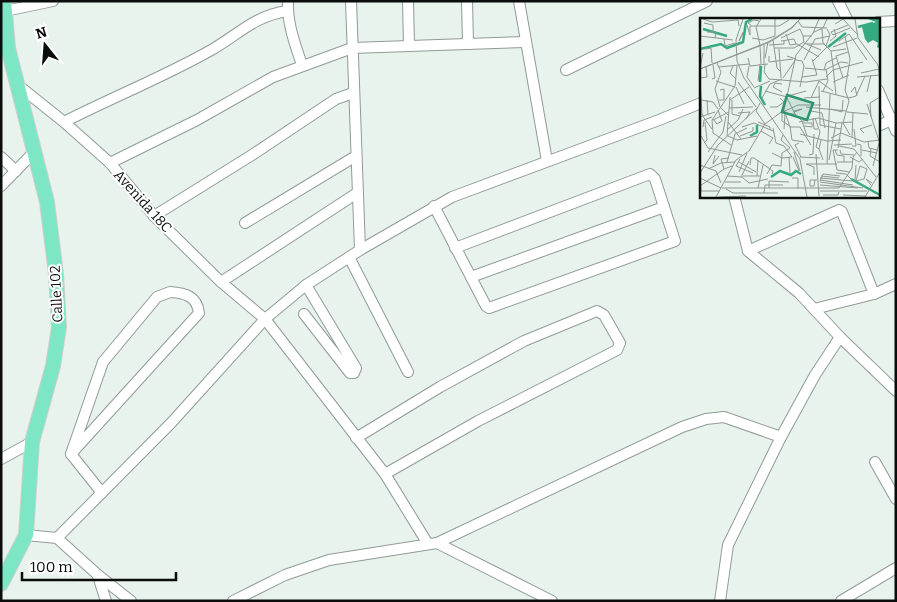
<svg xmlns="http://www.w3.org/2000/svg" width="897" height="602" viewBox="0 0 897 602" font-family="Bitter,serif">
<rect width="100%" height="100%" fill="#e8f3ee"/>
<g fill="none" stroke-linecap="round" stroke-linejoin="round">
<defs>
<g id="minor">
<path d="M 288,1 C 287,23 295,44 302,65"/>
<polyline points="351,1 360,250"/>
<polyline points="408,1 409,46"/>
<polyline points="467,1 468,44"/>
<polyline points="519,1 547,161"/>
<polyline points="838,1 847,19"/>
<polyline points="5,11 53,1"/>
<polyline points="878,22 896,21"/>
<polyline points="566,70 707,1"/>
<polyline points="19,86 64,122 110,163 154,216 221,282 265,319 385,474 428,544"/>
<polyline points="878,90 896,131"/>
<path d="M 64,122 C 113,97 166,76 213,49 C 240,33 255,16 287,11"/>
<polyline points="878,126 896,118"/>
<polyline points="1,157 16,171"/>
<polyline points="110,163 197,120 273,77 352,48 526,42"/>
<polyline points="1,186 35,151"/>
<polyline points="734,196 748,251 799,293 840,337 896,391"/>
<polyline points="434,206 486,306 489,308 675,241 655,179 650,174 455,248"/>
<polyline points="154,216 252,155 336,99 353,93"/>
<polyline points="245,223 356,156"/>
<polyline points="748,251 839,210 842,212 874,294"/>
<polyline points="349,257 408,372"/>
<polyline points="471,277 664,207"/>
<polyline points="221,282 357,193"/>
<path d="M 170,292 C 185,293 197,296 199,313 L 71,454 L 103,362 L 157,297 Z"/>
<polyline points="814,309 874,294 896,284"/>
<polyline points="304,314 350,373 354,373 356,368 306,285"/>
<polyline points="356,438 440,387 524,341 597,311 604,315 620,343 617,350 478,421 385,474"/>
<polyline points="71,454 102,493"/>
<polyline points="1,459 32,442"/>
<polyline points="875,462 896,499"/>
<polyline points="26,535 57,538 98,575 131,601"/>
<polyline points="57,538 172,422 265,319 306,285 360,250 452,197 659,120 701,103"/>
<polyline points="437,543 682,427 706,419 724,417 781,437"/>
<polyline points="98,576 106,601"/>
<polyline points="233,601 285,575 329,560 437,543 552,601"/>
<polyline points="720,601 728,545 781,437 815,375 840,337"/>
<polyline points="841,601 896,568"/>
</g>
<polyline id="major" points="1,584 26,535 32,442 53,366 59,327 56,274 47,202 8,48 4,1"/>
</defs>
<use href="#minor" stroke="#919b96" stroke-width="12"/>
<use href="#major" stroke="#cecfce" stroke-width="16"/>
<use href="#minor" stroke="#fff" stroke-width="10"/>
<use href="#major" stroke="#7de6c4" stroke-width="14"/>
</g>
<g text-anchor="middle" stroke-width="4" stroke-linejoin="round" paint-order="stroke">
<g font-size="14" fill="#090d0b" stroke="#fff">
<text transform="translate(143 201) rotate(48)" y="5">Avenida 18C</text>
<text transform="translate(56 294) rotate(-93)" y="5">Calle 102</text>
</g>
</g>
<g transform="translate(700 18)">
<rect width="180" height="180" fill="#e8f3ee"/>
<path d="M 168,1 L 180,1 L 180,31 L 177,29 L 178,25 L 173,22 L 168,25 L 165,21 L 162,9 L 176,4 Z" fill="#35aa80"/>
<path fill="none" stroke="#35aa80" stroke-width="2.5" d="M 158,9 L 173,5M 3,11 L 27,18M 128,29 L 146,15M 0,31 L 21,26 L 27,30 L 43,24 L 46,4 L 52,1M 60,64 L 61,48M 61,68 L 60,78 L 65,87M 50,118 L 57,114 L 57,107M 71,159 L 80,153 L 91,157 L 96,153 L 101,156M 151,161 L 180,177"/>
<path fill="none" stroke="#8f9793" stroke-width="1" d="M 3,1 L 12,4 L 38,2 L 39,8M 43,1 L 36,22 L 37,43 L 44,60 L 100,141 L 107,179M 155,1 L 158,20 L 178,47 L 180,60M 98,3 L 102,9 L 127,10M 4,5 L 13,7 L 13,13M 135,6 L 143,1 L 157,16M 47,7 L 50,17 L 50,8 L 79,8 L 89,2M 51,7 L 48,5 L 54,2 L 59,3M 122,11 L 123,25 L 131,33 L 146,31M 7,14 L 16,14 L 15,20M 131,14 L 133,17 L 150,10M 131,14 L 148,7M 43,15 L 39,23 L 43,14M 113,15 L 119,1M 86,16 L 90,27 L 97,26 L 119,39M 0,18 L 33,22M 145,19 L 150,41 L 145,72 L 149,83 L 143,105 L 150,117M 52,20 L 63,22 L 75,18 L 75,1M 81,20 L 100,11 L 103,18 L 112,18M 24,21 L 25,28 L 35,25M 73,22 L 77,50 L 80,53M 81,23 L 94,21 L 96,26M 130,23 L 136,18 L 134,11M 139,23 L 149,16 L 167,42M 104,25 L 121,32M 107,26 L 125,26M 60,27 L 56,9 L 61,1M 64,27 L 64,46M 69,27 L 84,26 L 84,23M 60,28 L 61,46M 126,28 L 130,17 L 127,11M 133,29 L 157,20M 74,30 L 94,30 L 104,24 L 103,18M 5,31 L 11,30 L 12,45M 79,31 L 81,60M 131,33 L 133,48M 69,38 L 69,44 L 93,41M 48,40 L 50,48 L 68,46M 65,40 L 68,24M 96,42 L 102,43 L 104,48 L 100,69M 104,42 L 115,21 L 130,18M 113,43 L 127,29M 17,45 L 21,54 L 15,71 L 20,89 L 29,98M 65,47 L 64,54 L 69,61 L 106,64 L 127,61M 33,48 L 30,55 L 36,61M 49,48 L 47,59 L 54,69M 133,48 L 136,77M 148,48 L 163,44M 19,49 L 49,46M 0,50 L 3,35M 105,50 L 125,52 L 141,44 L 148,45M 0,51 L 70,24 L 92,10 L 100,1M 0,51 L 68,24 L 91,10 L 100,1M 124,52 L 126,45 L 136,40M 161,55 L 179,51M 102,59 L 117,57 L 112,41M 126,59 L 133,52 L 148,48M 157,59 L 180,57M 0,60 L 2,97 L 12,111M 0,60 L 7,59 L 6,48M 83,60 L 96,41 L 87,38M 143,60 L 136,38 L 148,34M 12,61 L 15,60 L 13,47M 16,63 L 35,69M 58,63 L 60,46M 119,63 L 133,73M 38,64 L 56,89M 133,64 L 149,57M 119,68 L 120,107 L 141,111M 36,69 L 44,86M 54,70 L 70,63M 65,73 L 87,79M 121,73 L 149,80 L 156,78 L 165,58M 123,73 L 128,63 L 126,51M 82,74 L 73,69 L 75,65 L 82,66M 151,74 L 155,69 L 157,78M 167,74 L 171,57M 88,78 L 106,73M 62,80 L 70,66 L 82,61M 87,80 L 95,96M 104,80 L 120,79M 111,80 L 119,63M 1,82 L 13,84 L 18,91M 7,82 L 8,97M 19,82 L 24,82 L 24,71 L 20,72M 30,82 L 49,69M 32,82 L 32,96 L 40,98M 60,85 L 56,93 L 65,106M 167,86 L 180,126M 70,89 L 77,89 L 84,84 L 80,80M 106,89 L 147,93M 29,90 L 53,89M 131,91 L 142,94 L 143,82M 84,92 L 90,109 L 100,109M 85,93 L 98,87 L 121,87M 94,93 L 102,91 L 94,94M 111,93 L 122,95 L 125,110M 82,94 L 82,103 L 90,108 L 92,122 L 104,124M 147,94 L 168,96M 38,95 L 50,94 L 46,101M 88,96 L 95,96 L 102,103 L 107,118M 0,99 L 15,94M 171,99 L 170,85 L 180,79M 113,100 L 114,111 L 118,111M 115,100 L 120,114 L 116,129 L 119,131M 13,101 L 17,106 L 22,103 L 18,92M 13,102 L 29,94M 28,104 L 41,121M 58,104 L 70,109 L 70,112M 99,104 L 118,100 L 136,105 L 153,104M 103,105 L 112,105 L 112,109 L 104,108M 3,109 L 4,102 L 12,99M 42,109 L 54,105 L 73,113M 100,109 L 111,127M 73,110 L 76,125 L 84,128 L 92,139M 84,111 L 85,95M 27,112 L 38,102 L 43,91M 61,113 L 73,120 L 69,126M 164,115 L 160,111 L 172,107M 100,116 L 127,123 L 141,122M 1,118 L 8,130 L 42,137M 27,118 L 30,79M 28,118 L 37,122 L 57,118M 40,118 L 53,113 L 53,109M 152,119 L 153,94M 131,120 L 141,115 L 164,124 L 180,122M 121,122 L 119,131 L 123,142M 168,124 L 169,130 L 178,132M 4,125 L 7,122 L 5,104M 99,125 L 95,127 L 101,139M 157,126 L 161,127 L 161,138M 31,127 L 13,115 L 12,102 L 35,68 L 37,48M 134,127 L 152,126M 139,128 L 154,131 L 176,159M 152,128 L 156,128 L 154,111M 138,130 L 142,105M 171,130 L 170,138 L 180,144M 135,132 L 137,137 L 144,138 L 144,144M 138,132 L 133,132 L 137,152 L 150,154M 140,132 L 141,136 L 154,137M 162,132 L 177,135M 8,134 L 23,114 L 26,98M 94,134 L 100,153M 72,135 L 82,140 L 92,139M 116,136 L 119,178M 15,137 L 13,146 L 19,138M 109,137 L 113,136 L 114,116M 89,139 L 90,155M 93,139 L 99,153M 100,139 L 120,140M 150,139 L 159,144 L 163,141M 40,141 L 36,148 L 53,155M 129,142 L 136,105M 27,144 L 35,116 L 47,110M 39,144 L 56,154M 137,144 L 153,144M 106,146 L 137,146M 106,146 L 114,149 L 114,157M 127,146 L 130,76M 0,147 L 16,153 L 21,165M 50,147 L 51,140 L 54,140 L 73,153 L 72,156M 173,148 L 179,125M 8,151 L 21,145 L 35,144M 24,151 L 21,141 L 29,140M 39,154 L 47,135M 0,155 L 18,127 L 58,89M 136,155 L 146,156 L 152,162M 67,156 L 72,147 L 81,148 L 82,135 L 90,130 L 81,122 L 83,117M 42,157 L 49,143M 27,158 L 42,159 L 49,165 L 68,161M 41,158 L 60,158M 57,158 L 58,142M 121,158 L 139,160M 0,160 L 21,170M 0,160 L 1,173 L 19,173M 92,160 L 98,160 L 98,171M 120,160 L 152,163M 115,162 L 114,168 L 110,168 L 110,162 L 117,162M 120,162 L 153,167M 155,162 L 156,147M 120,163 L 123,156 L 140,158M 156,163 L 164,161 L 167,151 L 160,148M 156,163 L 160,148M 25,164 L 41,164M 120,164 L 163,170M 120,167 L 158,170M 171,167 L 166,161 L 172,165M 0,168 L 24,151 L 32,148M 22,170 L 139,170 L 152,150 L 153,139 L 157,134M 58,170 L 63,147M 69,170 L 69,163 L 89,164M 26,171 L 33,175 L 78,175M 120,173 L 167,173M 64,175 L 65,167 L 83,167M 123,177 L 138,177 L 139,174M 143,177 L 166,178M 16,179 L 36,142 L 49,133 L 65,106 L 84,92 L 96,37 L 114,14 L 123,10 L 127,1M 19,179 L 46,178M 165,179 L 180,154"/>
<path fill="#2f9470" fill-opacity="0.15" stroke="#2f9470" stroke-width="2.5" d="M 87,77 L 113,85 L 107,102 L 82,94 Z"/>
<rect width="180" height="180" fill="none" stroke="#090d0b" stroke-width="2.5"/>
</g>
<rect width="897" height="602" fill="none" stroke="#090d0b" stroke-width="5"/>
<g transform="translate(45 45) rotate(343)" stroke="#ffffff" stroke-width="4" paint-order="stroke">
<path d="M0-4L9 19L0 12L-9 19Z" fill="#090d0b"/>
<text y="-8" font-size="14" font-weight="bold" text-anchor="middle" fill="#090d0b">N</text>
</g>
<path d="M22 572v8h154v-8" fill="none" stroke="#090d0b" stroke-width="2.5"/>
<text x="30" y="572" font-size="15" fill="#090d0b" stroke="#ffffff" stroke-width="4" paint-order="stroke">100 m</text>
</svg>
